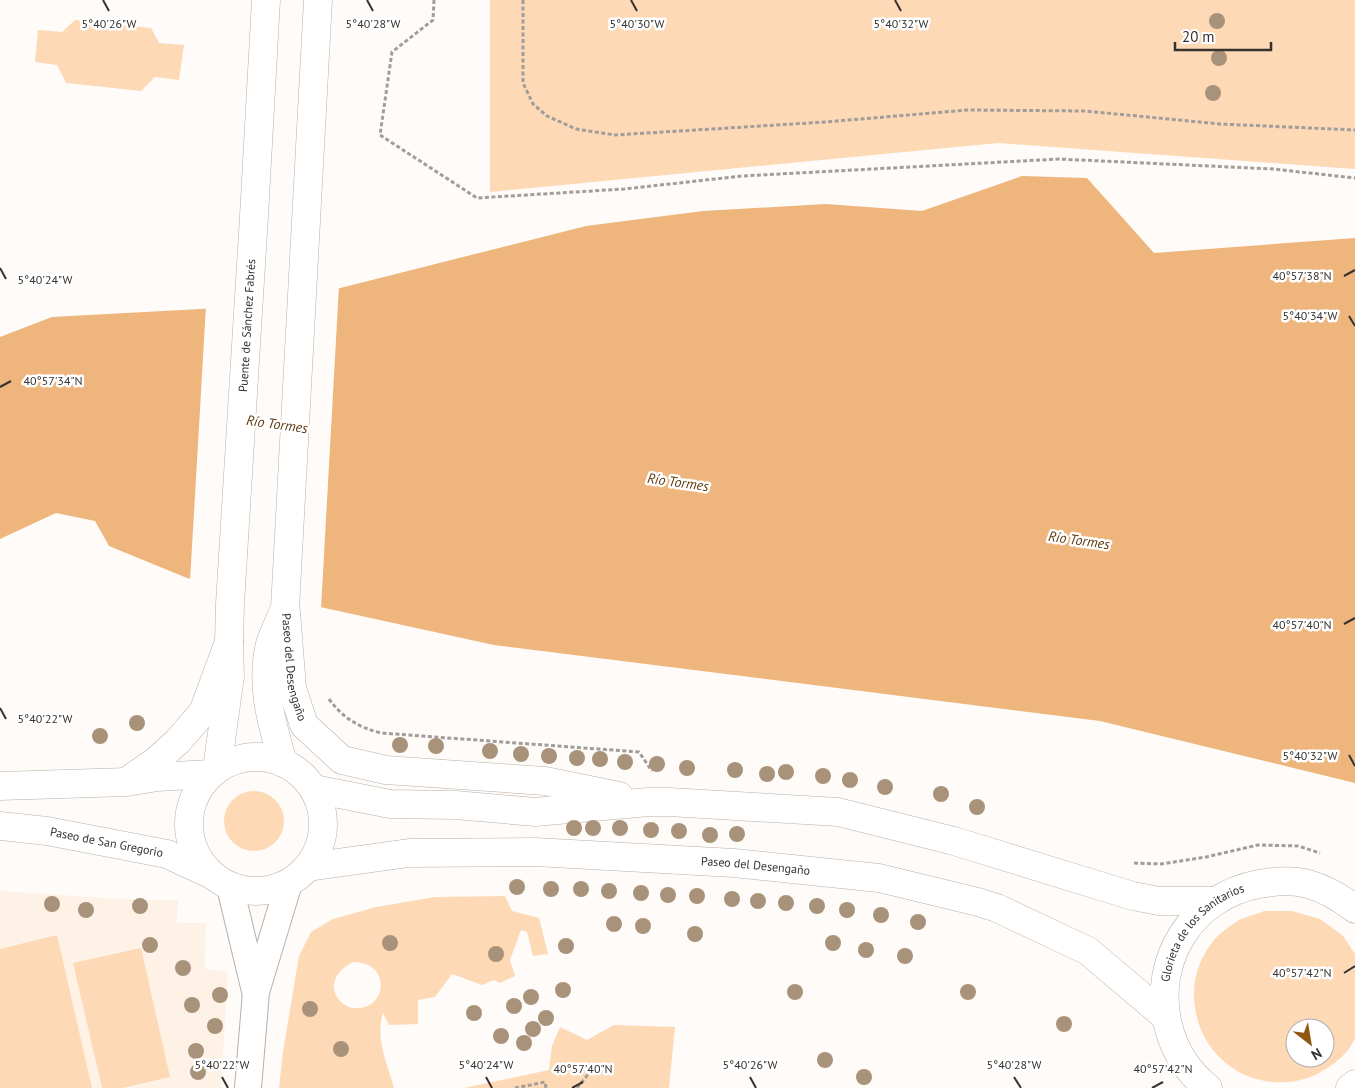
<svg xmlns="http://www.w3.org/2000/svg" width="1355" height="1088" viewBox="0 0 1355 1088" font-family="'PT Sans',sans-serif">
<rect width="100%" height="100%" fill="#fefbf8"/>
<polygon fill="#fef2e7" points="0,891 136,900 178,900 177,923 206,923 205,969 228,971 221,1088 0,1088"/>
<g fill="#fed9b6" fill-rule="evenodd">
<polygon points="490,0 1355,0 1355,169 998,143 490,192"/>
<polygon points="75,20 151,28 159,43 184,45 179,80 155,77 141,91 66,83 57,65 35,62 38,30 62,32"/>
<circle cx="254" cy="821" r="30"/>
<path d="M 505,896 L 512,911 L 539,918 L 548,954 L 533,956 L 527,932 L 521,930 L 510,960 L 515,976 L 500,983 L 494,980 L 482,985 L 452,974 L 435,997 L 418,1000 L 418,1024 L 389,1025 L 383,1013 C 375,1038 387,1063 394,1088 L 279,1088 L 283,1052 L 299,956 L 311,932 L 333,919 L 376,907 L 435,897 ZM 353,962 C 393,962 387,1011 354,1008 C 350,1008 344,1005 341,1002 C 326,986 337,970 353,962 Z"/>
<path d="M 1264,911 L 1292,911 L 1320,919 L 1343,936 L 1355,954 L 1355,1038 C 1348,1055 1332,1066 1317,1074 C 1301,1082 1283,1084 1265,1081 C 1200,1070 1171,989 1215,939 C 1220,933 1229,927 1236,922 C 1243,917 1255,915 1264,911 ZM 1295,1028 L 1325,1028 L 1325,1058 L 1295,1058 Z"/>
<polygon points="57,935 92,1088 0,1088 0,949"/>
<polygon points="141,948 170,1077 122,1088 102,1088 73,963"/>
<polygon points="614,1025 675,1027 669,1088 464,1088 549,1070 552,1046 560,1027 587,1040"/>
</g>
<polygon fill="#eeb57c" points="1022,176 1087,178 1154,253 1355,238 1355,783 1100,721 494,645 187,578 109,546 95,521 56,513 0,539 0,337 52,317 273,305 586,226 703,211 826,204 922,211"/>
<polygon fill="#fefbf8" points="339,286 321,609 190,581 206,306 273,303"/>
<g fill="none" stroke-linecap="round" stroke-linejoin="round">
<defs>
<g id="minor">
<polyline points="230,887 255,991"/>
<polyline points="248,1088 256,992 289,883"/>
</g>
<g id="primary">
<polyline points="130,779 156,761 178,741 203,712 229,642"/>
<polyline points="0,786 127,782 157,777 210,774"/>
<path id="s1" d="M 0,826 L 47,831 L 167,854 L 208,873"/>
</g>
<g id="trunk">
<path id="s2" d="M 286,612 L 292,688 L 304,725 L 342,760 L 386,770 L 545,781 L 619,796"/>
<circle cx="256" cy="824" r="67"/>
<path d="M 283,763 C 272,724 260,685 270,644 C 274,632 280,620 285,608 L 318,0"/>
<path id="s3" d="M 217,769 L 230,676 L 229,642 L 230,604 L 254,216 L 266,0"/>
<polyline points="314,789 390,804 455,805 535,812 649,802 669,802 838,812 954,841 1133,896 1159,901 1214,901"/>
<path id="s4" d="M 308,867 L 409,853 L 535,852 L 734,863 L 879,878 L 978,902 L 997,908 L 1088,951 L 1166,1017"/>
<path id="s5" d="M 1208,1088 C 1188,1072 1174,1050 1168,1025 C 1152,959 1193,896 1259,884 C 1275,881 1293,880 1308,884 C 1326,889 1341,898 1355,909"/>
<polyline points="1350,1088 1355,1084"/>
</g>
</defs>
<use href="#minor" stroke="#b8b0a8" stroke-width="28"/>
<use href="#primary" stroke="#b8b0a8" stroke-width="29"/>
<use href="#trunk" stroke="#b8b0a8" stroke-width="29"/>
<g stroke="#a09d9a" stroke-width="3" stroke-dasharray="4 2.5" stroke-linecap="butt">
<polyline points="434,0 433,20 392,52 380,135 477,198 624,189 742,176 1059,159 1273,169 1355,178"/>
<polyline points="523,0 523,83 533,104 547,116 576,129 615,135 825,122 968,110 1085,111 1220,124 1355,130"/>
<path d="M 329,699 C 343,718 358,727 381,733 L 639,752 L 652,771"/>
<polyline points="1134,863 1161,864 1206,857 1258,845 1298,846 1320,853"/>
<polyline points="515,1088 545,1082 546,1088"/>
<polyline points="577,1088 590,1072"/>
</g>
<use href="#minor" stroke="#fff" stroke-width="26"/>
<use href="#primary" stroke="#fff" stroke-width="28"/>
<use href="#trunk" stroke="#fff" stroke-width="28"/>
</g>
<g fill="#a9927a">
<circle cx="1217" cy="21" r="8"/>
<circle cx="1219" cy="58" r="8"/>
<circle cx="1213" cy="93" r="8"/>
<circle cx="137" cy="723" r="8"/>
<circle cx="100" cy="736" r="8"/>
<circle cx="400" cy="745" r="8"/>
<circle cx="436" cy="746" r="8"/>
<circle cx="490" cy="751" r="8"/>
<circle cx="521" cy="754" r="8"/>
<circle cx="549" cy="756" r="8"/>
<circle cx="577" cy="758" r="8"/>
<circle cx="600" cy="759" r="8"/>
<circle cx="625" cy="762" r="8"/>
<circle cx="657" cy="764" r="8"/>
<circle cx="687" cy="768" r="8"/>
<circle cx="735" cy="770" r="8"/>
<circle cx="786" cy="772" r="8"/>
<circle cx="767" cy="774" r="8"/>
<circle cx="823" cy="776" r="8"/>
<circle cx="850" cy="780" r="8"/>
<circle cx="885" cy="787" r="8"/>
<circle cx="941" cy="794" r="8"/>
<circle cx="977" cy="807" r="8"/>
<circle cx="574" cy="828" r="8"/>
<circle cx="593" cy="828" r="8"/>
<circle cx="620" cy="828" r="8"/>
<circle cx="651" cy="830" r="8"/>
<circle cx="679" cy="831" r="8"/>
<circle cx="737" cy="834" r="8"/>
<circle cx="710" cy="835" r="8"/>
<circle cx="517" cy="887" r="8"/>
<circle cx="551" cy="889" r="8"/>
<circle cx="581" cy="889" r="8"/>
<circle cx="609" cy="891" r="8"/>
<circle cx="641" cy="893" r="8"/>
<circle cx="668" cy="895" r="8"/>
<circle cx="697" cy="896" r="8"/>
<circle cx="732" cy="899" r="8"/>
<circle cx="758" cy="901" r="8"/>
<circle cx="786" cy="903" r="8"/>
<circle cx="52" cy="904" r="8"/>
<circle cx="140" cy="906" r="8"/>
<circle cx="817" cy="906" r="8"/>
<circle cx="86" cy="910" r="8"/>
<circle cx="847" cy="910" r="8"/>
<circle cx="881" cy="915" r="8"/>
<circle cx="918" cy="922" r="8"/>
<circle cx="614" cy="924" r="8"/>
<circle cx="643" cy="926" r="8"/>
<circle cx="695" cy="934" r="8"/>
<circle cx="390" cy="943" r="8"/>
<circle cx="833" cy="943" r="8"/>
<circle cx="150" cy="945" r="8"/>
<circle cx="566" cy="946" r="8"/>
<circle cx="866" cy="950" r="8"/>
<circle cx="496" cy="954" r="8"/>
<circle cx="905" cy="956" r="8"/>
<circle cx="183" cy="968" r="8"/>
<circle cx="563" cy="990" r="8"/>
<circle cx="795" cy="992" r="8"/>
<circle cx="968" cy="992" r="8"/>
<circle cx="220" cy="995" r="8"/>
<circle cx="531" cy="997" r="8"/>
<circle cx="192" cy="1005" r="8"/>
<circle cx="514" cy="1006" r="8"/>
<circle cx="310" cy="1009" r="8"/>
<circle cx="474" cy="1013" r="8"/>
<circle cx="546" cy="1018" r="8"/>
<circle cx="1064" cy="1024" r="8"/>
<circle cx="215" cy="1026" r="8"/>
<circle cx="533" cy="1029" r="8"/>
<circle cx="501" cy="1036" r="8"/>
<circle cx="524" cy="1043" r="8"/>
<circle cx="341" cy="1049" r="8"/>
<circle cx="196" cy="1051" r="8"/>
<circle cx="825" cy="1060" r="8"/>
<circle cx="198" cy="1072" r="8"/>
<circle cx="864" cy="1077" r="8"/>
</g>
<path fill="none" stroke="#35322f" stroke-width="2" d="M 103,0 L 109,11M 367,0 L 373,11M 631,0 L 637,11M 895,0 L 901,11M 0,268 L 6,279M 1344,276 L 1355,270M 1349,316 L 1355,326M 0,387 L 11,381M 1344,624 L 1355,618M 0,708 L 6,719M 1349,755 L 1355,766M 1344,973 L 1355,966M 222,1077 L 228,1088M 486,1077 L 492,1088M 750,1077 L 756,1088M 1014,1077 L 1021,1088M 572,1088 L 583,1082M 1152,1088 L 1163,1082"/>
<g text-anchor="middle" stroke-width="5" stroke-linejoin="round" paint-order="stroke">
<g font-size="12" fill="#35322f" stroke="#fff">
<text dy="4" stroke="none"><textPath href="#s3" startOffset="445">Puente de Sánchez Fabrés</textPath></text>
<text dy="4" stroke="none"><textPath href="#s2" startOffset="56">Paseo del Desengaño</textPath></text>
<text dy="4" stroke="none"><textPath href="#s1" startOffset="108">Paseo de San Gregorio</textPath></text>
<text dy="4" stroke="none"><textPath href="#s4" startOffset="449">Paseo del Desengaño</textPath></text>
<text dy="4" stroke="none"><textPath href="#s5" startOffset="184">Glorieta de los Sanitarios</textPath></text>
</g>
<g font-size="14" font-style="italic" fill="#613c10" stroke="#fff">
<text transform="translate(277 424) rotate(8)" y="5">Río Tormes</text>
<text transform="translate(678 482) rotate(8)" y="5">Río Tormes</text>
<text transform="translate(1079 540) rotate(8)" y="5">Río Tormes</text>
</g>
</g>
<g font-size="12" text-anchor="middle" fill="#35322f" stroke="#fff" stroke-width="5" stroke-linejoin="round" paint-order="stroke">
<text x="109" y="28">5°40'26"W</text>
<text x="373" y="28">5°40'28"W</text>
<text x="637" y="28">5°40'30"W</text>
<text x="901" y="28">5°40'32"W</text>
<text x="1302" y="280">40°57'38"N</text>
<text x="45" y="284">5°40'24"W</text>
<text x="1310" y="320">5°40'34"W</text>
<text x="53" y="385">40°57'34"N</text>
<text x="1302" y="629">40°57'40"N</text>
<text x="45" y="723">5°40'22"W</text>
<text x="1310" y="760">5°40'32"W</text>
<text x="1302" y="977">40°57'42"N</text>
<text x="222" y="1069">5°40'22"W</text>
<text x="486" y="1069">5°40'24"W</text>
<text x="750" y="1069">5°40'26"W</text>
<text x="1014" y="1069">5°40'28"W</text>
<text x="583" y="1073">40°57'40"N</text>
<text x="1163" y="1073">40°57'42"N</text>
</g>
<g transform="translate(1310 1043) rotate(149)"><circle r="24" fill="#ffffff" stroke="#aeadac"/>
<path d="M0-4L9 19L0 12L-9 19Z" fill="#905710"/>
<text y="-8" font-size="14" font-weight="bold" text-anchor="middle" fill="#35322f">N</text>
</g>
<path d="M1175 42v8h96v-8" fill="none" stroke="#35322f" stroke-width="2.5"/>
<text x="1182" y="42" font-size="15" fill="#35322f" stroke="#ffffff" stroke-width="4" paint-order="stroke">20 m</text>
</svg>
